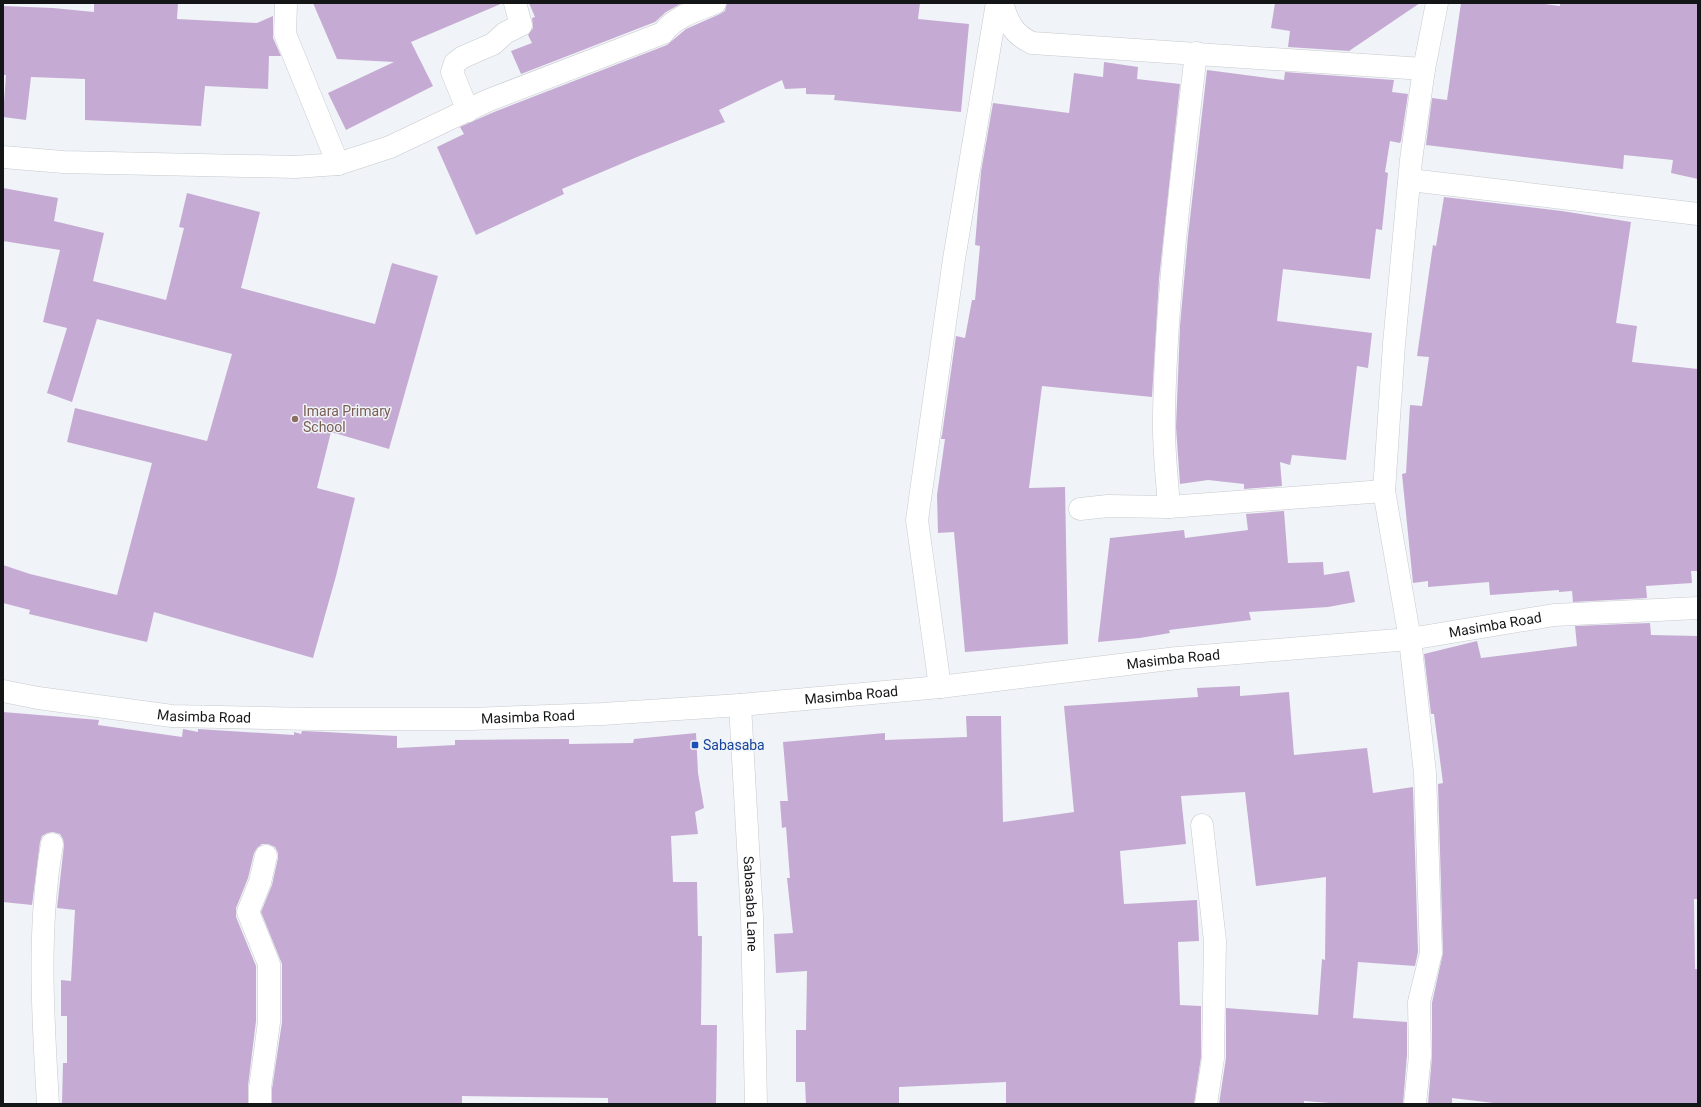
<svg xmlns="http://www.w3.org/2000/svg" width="1701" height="1107" viewBox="0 0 1701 1107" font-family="Roboto,sans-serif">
<rect width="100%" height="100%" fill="#f0f3f7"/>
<g fill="#c5abd3">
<polygon points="94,3 178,3 177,19 257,23 273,16 273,38 281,56 269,56 268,89 205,86 201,126 85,120 85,79 31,77 26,120 3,117 6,75 3,75 3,6 53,8 94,12"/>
<polygon points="313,3 503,3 411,42 433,86 346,130 328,93 394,62 337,59"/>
<polygon points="529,3 682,3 666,12 655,22 521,74 511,51 532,43 528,35 533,28 532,18 535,17"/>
<polygon points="727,3 920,3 918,19 969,24 961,112 834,100 835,95 806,94 806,88 785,89 782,80 719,110 725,122 637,157 562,189 564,194 476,235 437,147 464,134 460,127 494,112 667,45 686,29 720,14 725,11"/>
<polygon points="1275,3 1420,3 1349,51 1288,47 1290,31 1271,28"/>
<polygon points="1461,3 1537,3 1560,6 1560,3 1698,3 1698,179 1671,173 1673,160 1624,155 1623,169 1426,145 1432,98 1447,100"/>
<polygon points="1104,62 1138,67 1137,79 1180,84 1159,279 1152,397 1042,386 1029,488 1065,487 1068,644 965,652 954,532 938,533 937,495 945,439 941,439 942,435 956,336 965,338 972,300 975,300 980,246 975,245 981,172 993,103 1069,113 1074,73 1103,77"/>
<polygon points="1207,70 1284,80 1285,72 1394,80 1392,92 1408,94 1401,141 1400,143 1390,141 1385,172 1388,173 1382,230 1376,229 1370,279 1283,269 1277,321 1372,333 1368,368 1357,366 1346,460 1292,455 1290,465 1280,462 1282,486 1244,489 1244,484 1208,480 1180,484 1176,427 1180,326 1188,236"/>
<polygon points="3,188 58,198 54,221 104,233 93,281 166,300 184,228 179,227 187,193 260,212 241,288 375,324 392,263 438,276 389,449 331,432 317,488 355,498 336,576 313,658 154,612 147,642 29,614 30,610 3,603 3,565 30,574 117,595 152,463 67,442 75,408 207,441 232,354 97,319 72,402 47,393 67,328 43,322 60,250 3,241"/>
<polygon points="1444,197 1562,211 1631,222 1616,323 1637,326 1632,362 1698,369 1698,571 1691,571 1692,583 1646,586 1647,598 1573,602 1572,591 1559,592 1559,590 1490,595 1489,582 1428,587 1428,581 1413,583 1402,474 1406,473 1410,405 1422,406 1429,357 1417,356 1433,245 1436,246"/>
<polygon points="1284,511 1288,563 1323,562 1324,575 1349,571 1355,602 1328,607 1249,612 1251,620 1169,630 1170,633 1140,638 1098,642 1110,538 1184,530 1185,538 1248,530 1246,514"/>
<polygon points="1650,623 1651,635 1698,636 1697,709 1698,899 1694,899 1695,969 1698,969 1698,1104 1502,1104 1452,1098 1452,1104 1428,1104 1432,1056 1432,1003 1443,953 1438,784 1443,783 1434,714 1431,714 1424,654 1477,641 1481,658 1577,646 1575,626"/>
<polygon points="1240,686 1240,696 1289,692 1294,755 1367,748 1373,793 1413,787 1418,952 1415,966 1358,962 1353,1018 1407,1022 1407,1055 1403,1104 1343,1104 1304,1101 1304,1104 1219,1104 1226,1058 1226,1008 1318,1015 1322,959 1325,960 1326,877 1256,886 1245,792 1181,796 1186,844 1120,851 1124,904 1197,900 1199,941 1178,942 1180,1005 1201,1006 1201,1057 1194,1104 1006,1104 1006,1082 899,1087 899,1104 806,1104 805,1082 796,1082 796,1030 806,1030 807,971 776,973 774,934 793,933 787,878 790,878 786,827 782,828 780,801 788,801 783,742 885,733 885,740 967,737 966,716 1001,716 1003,822 1074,812 1064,706 1198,697 1197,688"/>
<polygon points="3,712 99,720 98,725 182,737 183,729 198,732 198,729 294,735 294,732 301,734 302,731 326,732 397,736 397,748 455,745 455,740 569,739 569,744 633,743 634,739 696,733 698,773 704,808 695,812 698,834 671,836 673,882 697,882 698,936 702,936 701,1025 717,1025 716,1104 608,1104 608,1098 462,1096 462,1104 272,1104 272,1089 282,1022 282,964 261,912 272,885 278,858 278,853 275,847 268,844 262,844 257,848 254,853 248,878 236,908 236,917 256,966 256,1021 248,1086 248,1104 62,1103 63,1063 67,1063 67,1016 61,1016 61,980 71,981 75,910 57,908 64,845 63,839 60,834 53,832 47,833 42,836 40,842 32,905 3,902"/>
</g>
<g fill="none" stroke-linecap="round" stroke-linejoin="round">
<defs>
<g id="minor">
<polyline points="286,3 285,34 338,164"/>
<path d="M 1002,3 C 1008,23 1013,34 1032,43 L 1424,69"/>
<polyline points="468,111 452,72 455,63 463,57 493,44 505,33 521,25 515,3"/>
<path d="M 3,157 L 63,162 L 295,167 L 338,164 L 390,147 L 489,100 L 663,33 C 674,17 697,10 715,3"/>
<polyline points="1410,180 1698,214"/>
<path d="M 1169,507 C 1167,477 1163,446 1164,416 C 1166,296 1182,173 1196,53"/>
<polyline points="1080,509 1108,506 1169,507 1384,491"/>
<polyline points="940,687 917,520 954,259 997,3"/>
<path id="s1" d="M 740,705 L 752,917 L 756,1104"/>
<polyline points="1202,825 1215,941 1213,1058 1206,1104"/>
<path d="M 48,1104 C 43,1018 37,930 52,844"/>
<polyline points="260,1104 260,1088 269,1022 269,964 248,912 260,882 266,856"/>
<polyline points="1415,1104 1420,1056 1419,1002 1431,953 1425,773 1410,639 1384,491 1394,344 1411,160 1424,69 1437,3"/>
</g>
<g id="tertiary">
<path id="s2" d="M 3,691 L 38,698 L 172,716 L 311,719 L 471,719 L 602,714 L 740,705 L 940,687 L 1177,658 L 1410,639 L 1554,615 L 1698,608"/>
</g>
</defs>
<use href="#minor" stroke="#c7cacd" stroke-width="23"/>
<use href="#tertiary" stroke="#c7cacd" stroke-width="23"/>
<use href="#minor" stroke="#fff" stroke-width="22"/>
<use href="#tertiary" stroke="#fff" stroke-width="22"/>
</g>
<circle fill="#8d6e63" stroke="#f0f3f7" stroke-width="1.5" cx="295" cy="419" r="4"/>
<rect fill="#1a4fb4" stroke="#f0f3f7" stroke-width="1.5" x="691" y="741" width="8" height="8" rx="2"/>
<g text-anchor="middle" stroke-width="3" stroke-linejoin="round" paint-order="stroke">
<g font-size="14" fill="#785e54" stroke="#f0f3f7" text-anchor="start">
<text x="303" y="416">Imara Primary<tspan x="303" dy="16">School</tspan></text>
</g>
<g font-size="14" fill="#141516" stroke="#f0f3f7">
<text dy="5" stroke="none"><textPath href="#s2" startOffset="1499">Masimba Road</textPath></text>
<text dy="5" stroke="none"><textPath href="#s2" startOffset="1175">Masimba Road</textPath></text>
<text dy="5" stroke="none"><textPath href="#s2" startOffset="851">Masimba Road</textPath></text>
<text dy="5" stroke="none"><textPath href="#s2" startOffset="203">Masimba Road</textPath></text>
<text dy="5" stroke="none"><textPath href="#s2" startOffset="527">Masimba Road</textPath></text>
<text dy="5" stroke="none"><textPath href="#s1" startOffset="199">Sabasaba Lane</textPath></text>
</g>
<g font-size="14" fill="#164399" stroke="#f0f3f7" text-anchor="start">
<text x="703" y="750">Sabasaba</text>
</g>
</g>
<rect width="1701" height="1107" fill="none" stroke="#141516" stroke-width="8"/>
</svg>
